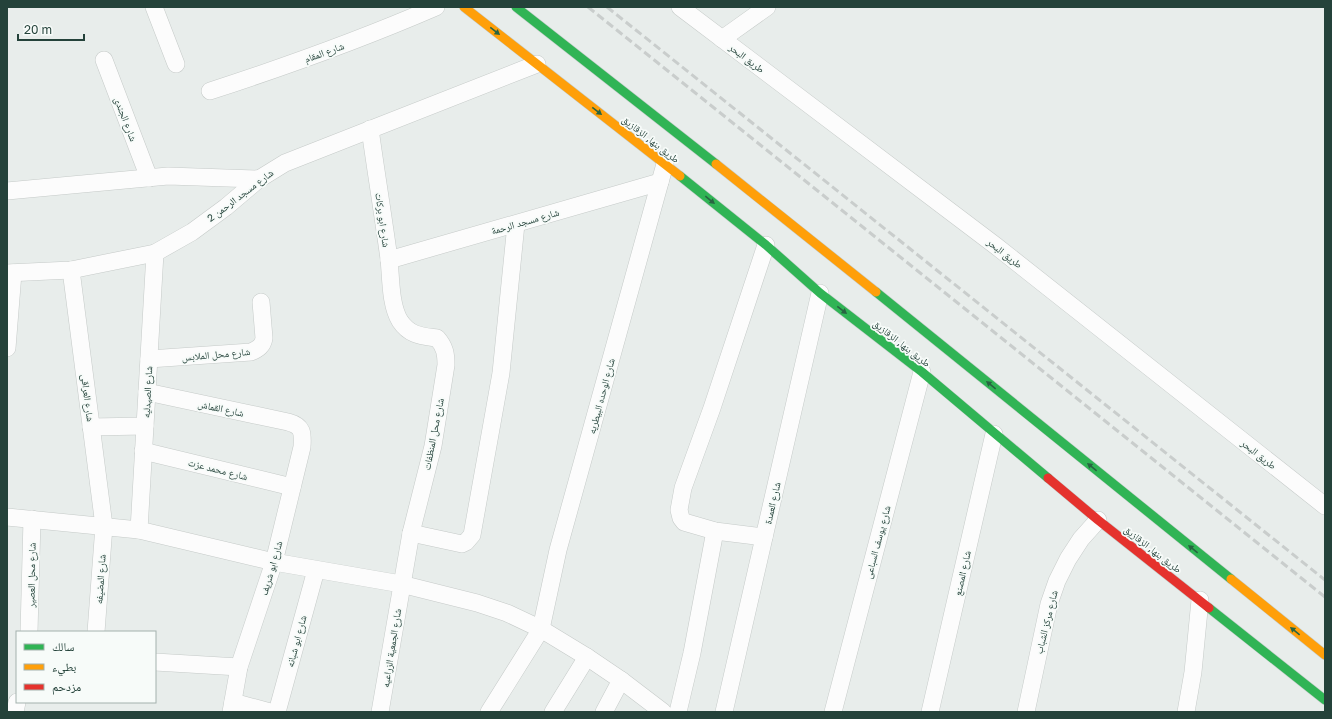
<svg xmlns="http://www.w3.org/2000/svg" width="1332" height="719" viewBox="0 0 1332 719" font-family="'Golos Text','Noto Naskh Arabic',sans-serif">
<rect width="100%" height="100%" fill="#e8edeb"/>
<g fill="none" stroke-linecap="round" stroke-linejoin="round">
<defs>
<g id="street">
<polyline points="154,7 176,64"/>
<polyline points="680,7 996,246 1325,506"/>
<polyline points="722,39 767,7"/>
<polyline points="104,60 149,178"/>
<path d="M 210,91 C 287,66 362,39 436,7"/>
<path d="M 370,129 C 376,172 383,215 389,259 C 391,277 390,305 400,321 C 410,336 422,336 437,338 C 445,347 446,354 446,365 L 433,446 L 411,533 L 380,712"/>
<polyline points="7,191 168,176 259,179"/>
<polyline points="389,260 660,182"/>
<polyline points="71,270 104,526 96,632"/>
<polyline points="7,273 71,270 155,253 192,232 226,207 259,179 285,163 537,64"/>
<polyline points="7,348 13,273"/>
<path d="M 149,359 L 251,352 C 258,349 263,346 264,338 L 261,302"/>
<path d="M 147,392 L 288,422 C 303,426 303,433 302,447 L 274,562 L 239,667 L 231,712"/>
<polyline points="91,427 145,426"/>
<polyline points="143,451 292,487"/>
<polyline points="7,517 139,530 274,562 401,584 477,603 507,613 541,629 587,657 621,680 663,712"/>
<polyline points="139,530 155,253"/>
<polyline points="411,533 462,544 466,542 472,535 501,373 516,224"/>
<polyline points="764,537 715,531 684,522 681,518 679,510 683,488 712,408 766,245"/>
<polyline points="29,632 32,519"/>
<polyline points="155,662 239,667"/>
<polyline points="233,702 270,712"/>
<polyline points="15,712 17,702"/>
<polyline points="277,712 316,570"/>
<polyline points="489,712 541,629 558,550 665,164"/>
<polyline points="553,712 587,657"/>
<polyline points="604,712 621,680"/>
<polyline points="678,712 692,653 715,531"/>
<polyline points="724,712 820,293"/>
<polyline points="833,712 922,372"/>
<polyline points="930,712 994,434"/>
<polyline points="1026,712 1049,604 1057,581 1068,559 1081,539 1098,520"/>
<polyline points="1186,712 1193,672 1200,600"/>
</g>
<g id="fast">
<polyline points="516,7 716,164"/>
<polyline points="680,176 766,245 820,293 922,372 1048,478"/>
<polyline points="876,292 1231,579"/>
<polyline points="1209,608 1325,700"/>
</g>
<g id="slow">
<polyline points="464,7 680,176"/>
<polyline points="716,164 876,292"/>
<polyline points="1231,579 1325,655"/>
</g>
<polyline id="jam" points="1048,478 1098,520 1209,608"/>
</defs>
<use href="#street" stroke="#c5cac8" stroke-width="18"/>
<use href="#fast" stroke="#c3ccc9" stroke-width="10"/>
<use href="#slow" stroke="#c3ccc9" stroke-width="10"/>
<use href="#jam" stroke="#c3ccc9" stroke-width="10"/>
<use href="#street" stroke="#fcfcfc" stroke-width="17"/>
<use href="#fast" stroke="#30b455" stroke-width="9"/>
<use href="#slow" stroke="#ff9f0a" stroke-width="9"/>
<use href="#jam" stroke="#e5322d" stroke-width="9"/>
<g stroke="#c9cdcc" stroke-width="3" stroke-dasharray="8 4" stroke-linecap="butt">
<polyline points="588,7 1325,597"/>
<polyline points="607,7 1325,580"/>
</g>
</g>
<defs><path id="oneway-solid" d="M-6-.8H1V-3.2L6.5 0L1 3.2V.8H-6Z"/></defs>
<g fill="#286442">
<use href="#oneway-solid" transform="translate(495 31) rotate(38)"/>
<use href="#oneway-solid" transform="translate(597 111) rotate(38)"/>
<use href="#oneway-solid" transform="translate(710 200) rotate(39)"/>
<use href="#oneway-solid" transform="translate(842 310) rotate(38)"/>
<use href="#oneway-solid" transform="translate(991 385) rotate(-141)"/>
<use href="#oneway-solid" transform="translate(1092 467) rotate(-141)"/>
<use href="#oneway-solid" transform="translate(1193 549) rotate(-141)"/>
<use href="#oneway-solid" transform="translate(1295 631) rotate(-141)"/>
</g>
<g text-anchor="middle" stroke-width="3.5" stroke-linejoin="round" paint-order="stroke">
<g font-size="10" fill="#24423a" stroke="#f7fbf9">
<text transform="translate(324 52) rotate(-20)" y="4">شارع المقام</text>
<text transform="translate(747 58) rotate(37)" y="4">طريق البحر</text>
<text transform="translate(126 119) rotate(69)" y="4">شارع الجندى</text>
<text transform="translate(651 139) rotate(38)" y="4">طريق بنها, الزقازيق</text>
<text transform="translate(240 195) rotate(-37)" y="4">شارع مسجد الرحمن 2</text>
<text transform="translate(383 220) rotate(82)" y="4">شارع ابو بركات</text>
<text transform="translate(525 221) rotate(-16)" y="4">شارع مسجد الرحمة</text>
<text transform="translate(1005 253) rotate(38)" y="4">طريق البحر</text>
<text transform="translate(902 343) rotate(38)" y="4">طريق بنها, الزقازيق</text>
<text transform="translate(216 354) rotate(-5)" y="4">شارع محل الملابس</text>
<text transform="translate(147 392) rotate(-87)" y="4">شارع الصيدليه</text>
<text transform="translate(601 396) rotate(-75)" y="4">شارع الوحده البيطريه</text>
<text transform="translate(88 398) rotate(83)" y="4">شارع العراقى</text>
<text transform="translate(221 408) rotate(12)" y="4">شارع القماش</text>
<text transform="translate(433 434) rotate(-79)" y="4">شارع محل المنظفات</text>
<text transform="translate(1259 454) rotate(38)" y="4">طريق البحر</text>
<text transform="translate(218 469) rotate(14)" y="4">شارع محمد عزت</text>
<text transform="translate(772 503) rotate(-77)" y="4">شارع العمدة</text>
<text transform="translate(877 542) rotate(-75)" y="4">شارع يوسف السباعى</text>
<text transform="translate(1153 549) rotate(38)" y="4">طريق بنها, الزقازيق</text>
<text transform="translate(271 568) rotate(-74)" y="4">شارع ابو شريف</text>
<text transform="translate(962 573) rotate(-77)" y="4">شارع المصنع</text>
<text transform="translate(31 575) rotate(-89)" y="4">شارع محل العصير</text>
<text transform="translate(100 579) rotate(-86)" y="4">شارع المضيفه</text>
<text transform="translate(1046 622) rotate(-76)" y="4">شارع مركز الشباب</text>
<text transform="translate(296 641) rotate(-75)" y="4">شارع ابو شبانه</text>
<text transform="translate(391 648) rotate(-81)" y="4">شارع الجمعية الزراعيه</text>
</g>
</g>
<rect width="1332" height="719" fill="none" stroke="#24423a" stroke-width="16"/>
<rect x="16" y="631" width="140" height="72" fill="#f7fbf9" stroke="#a3b1ad"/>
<rect x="24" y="644" width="20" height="6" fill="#30b455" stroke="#a3b1ad"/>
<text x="52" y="651" font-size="12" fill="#24423a">سالك</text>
<rect x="24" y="664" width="20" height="6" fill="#ff9f0a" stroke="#a3b1ad"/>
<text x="52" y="671" font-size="12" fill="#24423a">بطيء</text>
<rect x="24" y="684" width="20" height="6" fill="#e5322d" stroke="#a3b1ad"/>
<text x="52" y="691" font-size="12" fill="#24423a">مزدحم</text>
<path d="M18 34v6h66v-6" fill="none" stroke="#24423a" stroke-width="2"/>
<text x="24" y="34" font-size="12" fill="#24423a" stroke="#f7fbf9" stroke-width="3" paint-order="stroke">20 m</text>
</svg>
